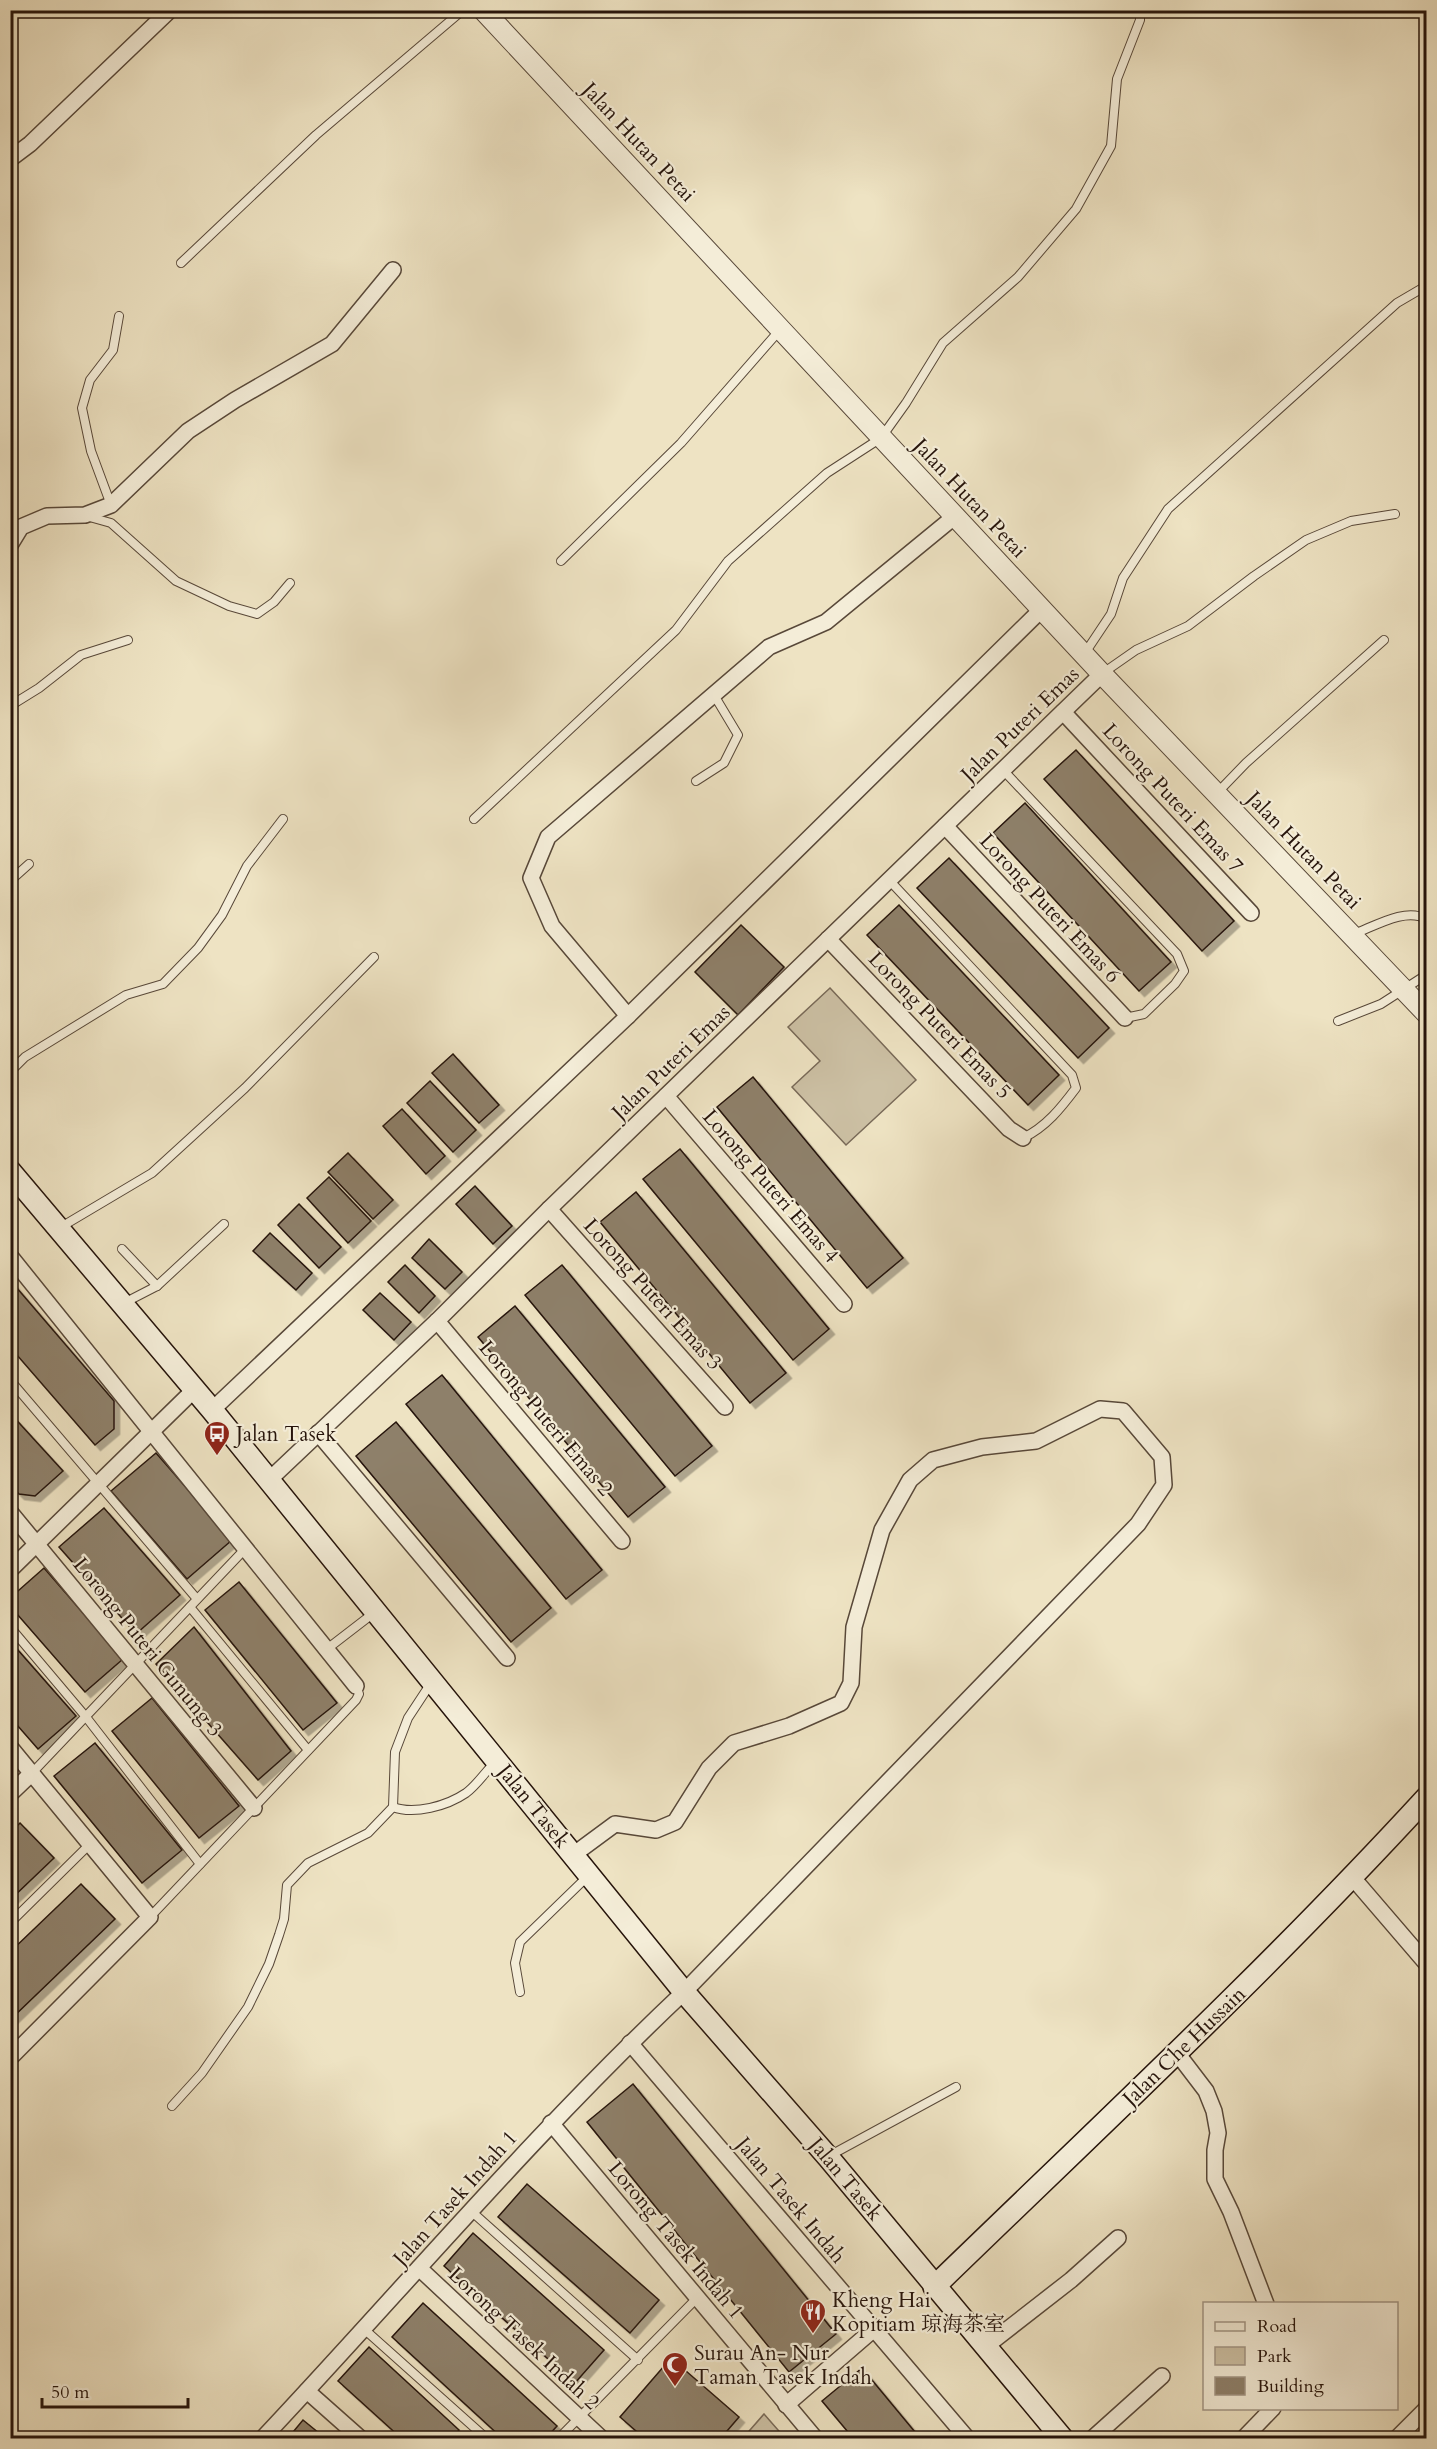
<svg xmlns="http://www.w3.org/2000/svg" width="1437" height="2449" viewBox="0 0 1437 2449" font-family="Cardo,'Noto Serif SC',serif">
<defs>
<filter id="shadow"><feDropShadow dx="5.5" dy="5.5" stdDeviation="0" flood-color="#0004"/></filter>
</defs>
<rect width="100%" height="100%" fill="#eee3c3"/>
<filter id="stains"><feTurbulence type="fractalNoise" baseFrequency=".00333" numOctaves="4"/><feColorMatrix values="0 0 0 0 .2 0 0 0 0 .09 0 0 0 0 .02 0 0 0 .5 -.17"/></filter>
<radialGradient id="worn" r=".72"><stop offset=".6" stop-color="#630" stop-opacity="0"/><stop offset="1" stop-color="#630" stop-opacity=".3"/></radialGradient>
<g fill="#ccc0a4" stroke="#796a58" stroke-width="1.5">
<polygon points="830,988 916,1080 846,1145 792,1087 820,1061 788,1027"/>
<polygon points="764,2414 785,2438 743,2438"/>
</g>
<g fill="#8e806b" stroke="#26140b" stroke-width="1.5" filter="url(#shadow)">
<polygon points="1076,750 1234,921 1202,951 1044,779"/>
<polygon points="1025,803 1171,962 1139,991 993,833"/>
<polygon points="949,858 1109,1028 1078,1058 917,888"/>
<polygon points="899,905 1059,1075 1028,1105 867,935"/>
<polygon points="741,925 784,967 738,1015 695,972"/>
<polygon points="453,1054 499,1105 479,1123 432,1073"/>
<polygon points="753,1077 903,1258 867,1288 717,1107"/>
<polygon points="430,1081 476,1130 453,1152 407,1103"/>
<polygon points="402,1109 445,1156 426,1174 383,1126"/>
<polygon points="680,1149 829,1329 793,1360 643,1179"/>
<polygon points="348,1153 393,1200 373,1219 328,1172"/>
<polygon points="329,1177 371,1221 348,1243 307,1198"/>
<polygon points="475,1186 512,1226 493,1244 456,1204"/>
<polygon points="636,1192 786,1373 750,1403 600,1222"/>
<polygon points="299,1204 341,1247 319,1268 278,1225"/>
<polygon points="270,1233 312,1273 296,1290 253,1251"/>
<polygon points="429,1239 462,1272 445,1289 412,1258"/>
<polygon points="405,1265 435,1296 419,1313 388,1282"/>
<polygon points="562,1265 712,1446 675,1476 525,1295"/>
<polygon points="10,1280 114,1401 114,1429 95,1445 10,1347"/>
<polygon points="380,1293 411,1322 394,1340 363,1310"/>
<polygon points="515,1306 665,1487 628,1517 478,1337"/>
<polygon points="442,1375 602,1570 566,1599 406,1404"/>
<polygon points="10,1413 63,1471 35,1496 19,1494 10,1485"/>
<polygon points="396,1422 551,1608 511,1642 356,1456"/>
<polygon points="156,1453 232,1540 187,1579 111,1491"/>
<polygon points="104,1508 180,1595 136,1634 59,1547"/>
<polygon points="44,1568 123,1659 85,1692 10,1606 10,1598"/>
<polygon points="239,1582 337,1703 303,1730 205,1610"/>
<polygon points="194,1627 291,1751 258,1780 156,1664"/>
<polygon points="10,1641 76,1716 38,1749 10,1717"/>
<polygon points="152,1698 239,1806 199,1838 112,1731"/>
<polygon points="95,1743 182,1850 142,1883 54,1776"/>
<polygon points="20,1823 54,1858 10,1900 10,1833"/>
<polygon points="81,1884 115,1919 10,2020 10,1952"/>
<polygon points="633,2084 836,2334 789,2372 587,2122"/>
<polygon points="527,2184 659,2300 630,2333 498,2217"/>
<polygon points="473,2233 604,2350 575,2383 444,2266"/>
<polygon points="423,2303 557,2426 546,2438 502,2438 392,2337"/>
<polygon points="369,2347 459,2430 452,2438 401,2438 338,2381"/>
<polygon points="671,2358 739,2417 721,2438 644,2438 620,2417"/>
<polygon points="862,2368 920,2438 853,2438 822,2401"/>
<polygon points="303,2420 325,2438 288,2438"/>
</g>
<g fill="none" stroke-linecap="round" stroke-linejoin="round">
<defs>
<g id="service">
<polyline points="181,263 316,135 463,10"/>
<polyline points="111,505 91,451 82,408 90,380 113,350 119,316"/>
<polyline points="86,516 111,523 176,581 229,606 257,614 274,602 290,583"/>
<polyline points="561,561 681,443 779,331"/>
<polyline points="1085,653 1111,614 1123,578 1168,509 1397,303 1426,286"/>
<polyline points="1103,673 1136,650 1188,626 1254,576 1306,540 1351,521 1395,514"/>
<polyline points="10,706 39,688 81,655 128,640"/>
<polyline points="1003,770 1177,954 1184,971 1175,984 1144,1014 1125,1018"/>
<polyline points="696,781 724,763 738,735 714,695"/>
<polyline points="1218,792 1246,763 1384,640"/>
<polyline points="474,819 676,630 728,561 827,473 881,438 906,403 943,343 1018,277 1076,209 1111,146 1117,79 1140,20 1140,10"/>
<path d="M 889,880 L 1072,1075 L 1076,1088 C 1061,1108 1046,1127 1023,1138"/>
<polyline points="10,881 29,864"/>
<path d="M 1354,934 C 1375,926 1406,907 1426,919"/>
<polyline points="1338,1021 1381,1004 1426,975"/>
<polyline points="10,1072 25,1057 126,995 163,984 198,948 222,915 247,866 283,819"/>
<polyline points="61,1227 152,1173 245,1088 374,957"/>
<polyline points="122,1249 157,1286"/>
<polyline points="124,1303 157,1286 224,1224"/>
<polyline points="10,1380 197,1599"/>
<polyline points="190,1607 308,1750"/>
<polyline points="10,1627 86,1717 200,1864"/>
<polyline points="327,1649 375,1612"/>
<polyline points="32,1773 245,1549"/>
<path d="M 393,1807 C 414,1815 447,1806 466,1793 C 477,1785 486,1771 496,1761"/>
<polyline points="150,1917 356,1700 359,1694 356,1686"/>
<polyline points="10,1923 90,1844"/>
<polyline points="520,1992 515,1963 520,1942 588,1876"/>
<polyline points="172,2106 202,2073 248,2007 269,1964 279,1935 284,1919 287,1885 308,1863 368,1833 393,1807 395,1752 408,1718 431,1683"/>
<polyline points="829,2156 956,2087"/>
<polyline points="471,2211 638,2360"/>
<polyline points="364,2329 486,2438"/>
<polyline points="559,2438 697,2298"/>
</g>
<g id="minor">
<polyline points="10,159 30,144 170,10"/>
<polyline points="10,545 21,527 47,516 85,515 111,505 188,431 235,400 332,344 393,270"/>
<polyline points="1063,712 1251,913"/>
<polyline points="945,826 1125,1018"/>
<polyline points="828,939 1009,1129 1023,1138"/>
<polyline points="628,1016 552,926 531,878 548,837 769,647 826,622 954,517"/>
<polyline points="666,1096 844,1304"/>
<polyline points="549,1209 725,1407"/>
<polyline points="10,1256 356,1686"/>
<polyline points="437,1321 622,1541"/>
<polyline points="212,1410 628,1016 1042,609"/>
<polyline points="318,1433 507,1658"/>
<polyline points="269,1480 437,1321 549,1209 1102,674"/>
<polyline points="10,1512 254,1808"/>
<polyline points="10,1570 195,1389"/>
<polyline points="10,1747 150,1917 10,2058"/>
<polyline points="10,1794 32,1773"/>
<polyline points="1353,1878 1426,1963"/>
<polyline points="630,2043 967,2438"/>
<polyline points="1177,2053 1206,2091 1214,2111 1218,2133 1215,2150 1215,2179 1231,2212 1266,2304"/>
<polyline points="551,2123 815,2438"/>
<polyline points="419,2268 601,2438"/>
<polyline points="985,2347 1071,2280 1118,2238"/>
<polyline points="307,2391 360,2438"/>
<polyline points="786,2405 874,2329"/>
<path d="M 263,2438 C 403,2289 535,2132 684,1992 L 1138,1524 L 1164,1485 L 1162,1457 L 1123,1411 L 1100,1409 L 1036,1441 L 982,1447 L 933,1460 L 910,1480 L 882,1530 L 854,1627 L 851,1683 L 841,1703 L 789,1726 L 734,1743 L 709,1768 L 675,1822 L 656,1830 L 615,1824 L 573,1855"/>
<polyline points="1093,2438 1162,2376"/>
<polyline points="1244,2438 1273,2408"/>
<polyline points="1397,2438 1426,2409"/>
</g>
<polyline id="tertiary" points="483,10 1102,674 1426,1013"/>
<g id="secondary">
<polyline points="10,1171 212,1410 684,1992 828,2157 1062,2438"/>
<path d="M 934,2287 C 1100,2126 1270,1968 1426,1798"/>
</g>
</defs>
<use href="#service" stroke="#584839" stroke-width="10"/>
<use href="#minor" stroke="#584839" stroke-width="18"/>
<use href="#tertiary" stroke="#584839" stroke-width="22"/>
<use href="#secondary" stroke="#26140b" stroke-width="24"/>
<use href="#service" stroke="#f4edd8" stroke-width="8"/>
<use href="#minor" stroke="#f4edd8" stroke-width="15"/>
<use href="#tertiary" stroke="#f4edd8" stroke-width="20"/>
<use href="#secondary" stroke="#f4edd8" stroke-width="21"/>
</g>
<defs>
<symbol id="bus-pin" viewBox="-11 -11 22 30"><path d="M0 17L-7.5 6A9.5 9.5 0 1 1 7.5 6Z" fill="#8f2418" stroke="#f4edd8"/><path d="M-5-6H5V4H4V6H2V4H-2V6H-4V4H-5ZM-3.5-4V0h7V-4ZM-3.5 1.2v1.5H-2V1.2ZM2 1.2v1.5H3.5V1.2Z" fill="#fff"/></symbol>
<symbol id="restaurant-pin" viewBox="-11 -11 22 30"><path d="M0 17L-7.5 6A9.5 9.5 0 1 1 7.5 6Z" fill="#8f2418" stroke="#f4edd8"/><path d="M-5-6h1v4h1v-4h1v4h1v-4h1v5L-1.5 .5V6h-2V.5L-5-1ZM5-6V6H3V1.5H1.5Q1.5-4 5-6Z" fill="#fff"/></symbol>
<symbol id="mosque-pin" viewBox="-11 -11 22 30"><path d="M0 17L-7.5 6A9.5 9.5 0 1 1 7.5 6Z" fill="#8f2418" stroke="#f4edd8"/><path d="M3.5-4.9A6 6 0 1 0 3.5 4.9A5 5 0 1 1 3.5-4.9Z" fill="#fff"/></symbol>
</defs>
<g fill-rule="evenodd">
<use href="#bus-pin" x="202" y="1419" width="30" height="40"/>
<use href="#restaurant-pin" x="798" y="2297" width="30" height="40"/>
<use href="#mosque-pin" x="660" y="2350" width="30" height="40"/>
</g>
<g text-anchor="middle" stroke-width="4.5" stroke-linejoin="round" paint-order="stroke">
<g font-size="21" fill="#26140b" stroke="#f4edd8">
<text transform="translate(639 142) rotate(47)" y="7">Jalan Hutan Petai</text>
<text transform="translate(970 498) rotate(47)" y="7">Jalan Hutan Petai</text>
<text transform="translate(1020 724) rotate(-44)" y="7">Jalan Puteri Emas</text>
<text transform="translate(1173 798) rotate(47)" y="7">Lorong Puteri Emas 7</text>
<text transform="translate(1304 850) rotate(46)" y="7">Jalan Hutan Petai</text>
<text transform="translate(1050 908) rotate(47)" y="7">Lorong Puteri Emas 6</text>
<text transform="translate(940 1025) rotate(46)" y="7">Lorong Puteri Emas 5</text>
<text transform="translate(671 1062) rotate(-44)" y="7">Jalan Puteri Emas</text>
<text transform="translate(771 1186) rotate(49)" y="7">Lorong Puteri Emas 4</text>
<text transform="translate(653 1294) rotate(48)" y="7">Lorong Puteri Emas 3</text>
<text transform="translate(546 1418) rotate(50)" y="7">Lorong Puteri Emas 2</text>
<text transform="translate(148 1647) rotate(51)" y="7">Lorong Puteri Gunung 3</text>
<text transform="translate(534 1806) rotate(51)" y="7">Jalan Tasek</text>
<text transform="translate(1184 2046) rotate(-44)" y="7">Jalan Che Hussain</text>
<text transform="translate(846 2179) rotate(50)" y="7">Jalan Tasek</text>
<text transform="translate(455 2198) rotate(-48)" y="7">Jalan Tasek Indah 1</text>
<text transform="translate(791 2200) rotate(50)" y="7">Jalan Tasek Indah</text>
<text transform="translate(676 2240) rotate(50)" y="7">Lorong Tasek Indah 1</text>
<text transform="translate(524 2338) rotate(43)" y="7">Lorong Tasek Indah 2</text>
</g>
<g font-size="21" fill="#26140b" stroke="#f4edd8" text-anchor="start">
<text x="236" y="1441">Jalan Tasek</text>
<text x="832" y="2307">Kheng Hai<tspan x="832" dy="24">Kopitiam 琼海茶室</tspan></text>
<text x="694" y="2360">Surau An- Nur<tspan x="694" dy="24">Taman Tasek Indah</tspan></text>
</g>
</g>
<rect width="1437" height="2449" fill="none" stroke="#eee3c3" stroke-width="36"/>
<rect x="12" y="12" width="1413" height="2425" fill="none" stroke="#26140b" stroke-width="3"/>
<rect x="18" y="18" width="1401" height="2413" fill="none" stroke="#26140b" stroke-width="1.5"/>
<rect x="1203" y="2302" width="195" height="108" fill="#f4edd8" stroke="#a29686" stroke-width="1.5"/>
<rect x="1215" y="2322" width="30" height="9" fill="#f4edd8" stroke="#a29686" stroke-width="1.5"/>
<text x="1257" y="2332" font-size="18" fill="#26140b">Road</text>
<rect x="1215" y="2347" width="30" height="18" fill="#ccc0a4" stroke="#a29686" stroke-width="1.5"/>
<text x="1257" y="2362" font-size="18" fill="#26140b">Park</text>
<rect x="1215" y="2377" width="30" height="18" fill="#8e806b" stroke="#a29686" stroke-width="1.5"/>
<text x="1257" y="2392" font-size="18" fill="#26140b">Building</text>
<path d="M42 2398v9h146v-9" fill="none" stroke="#26140b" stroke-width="3"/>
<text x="51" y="2398" font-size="18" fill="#26140b" stroke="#f4edd8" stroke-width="4.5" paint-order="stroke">50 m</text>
<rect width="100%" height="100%" filter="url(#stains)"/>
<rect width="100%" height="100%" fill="url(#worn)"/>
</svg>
